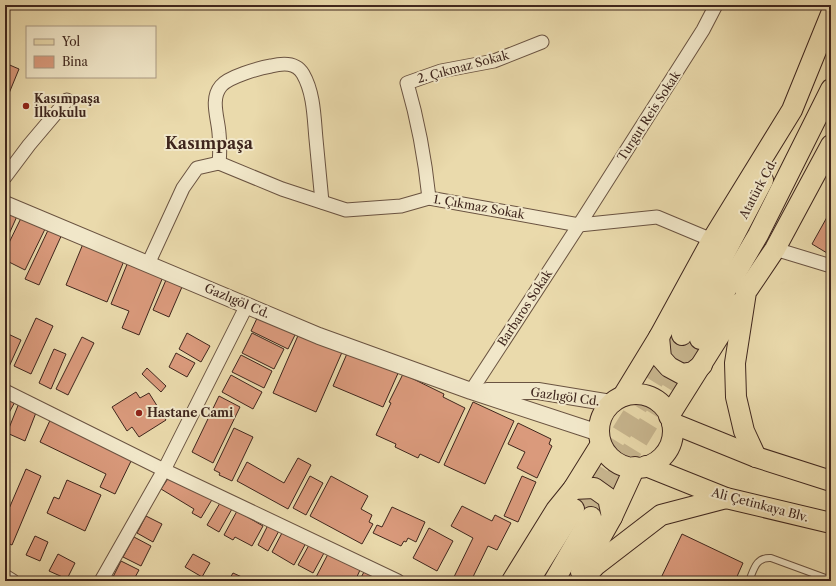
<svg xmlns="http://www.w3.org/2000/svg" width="836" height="586" viewBox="0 0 836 586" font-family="'Libre Caslon Text',serif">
<rect width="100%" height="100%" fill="#eadaac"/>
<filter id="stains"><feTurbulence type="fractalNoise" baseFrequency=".005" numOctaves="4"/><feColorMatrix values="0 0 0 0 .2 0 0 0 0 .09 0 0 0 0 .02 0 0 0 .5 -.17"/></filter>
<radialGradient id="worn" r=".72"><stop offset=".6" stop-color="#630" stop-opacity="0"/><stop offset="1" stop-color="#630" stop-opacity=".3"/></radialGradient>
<g fill="#da9a7c" stroke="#3f261d">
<polygon points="5,63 19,69 5,103"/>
<polygon points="5,208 18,214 5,243"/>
<polygon points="831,210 831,247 827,253 812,244"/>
<polygon points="23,214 47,225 25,270 5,260 5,251"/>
<polygon points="50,226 63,232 39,285 25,279"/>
<polygon points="85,239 126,256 107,302 66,285"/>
<polygon points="130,257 165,272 139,335 122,328 129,311 111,304"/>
<polygon points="169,273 185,280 169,317 153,310"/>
<polygon points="259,314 297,331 288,349 251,331"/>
<polygon points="36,318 53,326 31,374 14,366"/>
<polygon points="300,331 343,350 316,412 273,393"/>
<polygon points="6,333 21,340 8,369 5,367"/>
<polygon points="187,333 210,346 201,362 179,349"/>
<polygon points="252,333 284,349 274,369 242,353"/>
<polygon points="82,337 94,343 68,395 56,389"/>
<polygon points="54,349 66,354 51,389 39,383"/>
<polygon points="349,349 399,371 383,407 333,386"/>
<polygon points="176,353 195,363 187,377 169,367"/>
<polygon points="241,355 272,371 264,388 232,372"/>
<polygon points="147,368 166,386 161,392 142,374"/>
<polygon points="403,374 444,394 443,397 465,408 439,463 420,454 418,458 395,447 396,444 376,435 391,403 389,402"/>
<polygon points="231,375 262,392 253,409 222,392"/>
<polygon points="136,392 140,398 149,393 166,420 139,437 132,427 127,431 112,407"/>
<polygon points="5,394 16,400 5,420"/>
<polygon points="219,396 240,407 213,463 192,452"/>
<polygon points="473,402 514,421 485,484 444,465"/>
<polygon points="19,403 37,410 25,441 7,433"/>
<polygon points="52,416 134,455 115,494 100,487 106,474 40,442"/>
<polygon points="518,423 551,439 549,444 552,446 537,478 517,468 525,452 508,444"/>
<polygon points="234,428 253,437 232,481 219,475 220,473 214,470"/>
<polygon points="298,458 311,465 288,509 237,481 247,462 284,483"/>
<polygon points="26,469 41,476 12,545 5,542 5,518"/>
<polygon points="171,474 213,498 201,518 192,513 194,509 161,489"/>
<polygon points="310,476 323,483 306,515 293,508"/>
<polygon points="331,476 368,496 361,509 372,515 369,522 373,524 362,544 310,516"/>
<polygon points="522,476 536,482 518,522 504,516"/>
<polygon points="67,480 101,495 85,531 47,513 54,497 59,499"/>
<polygon points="220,503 232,509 219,532 207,525"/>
<polygon points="462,506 492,521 495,515 511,523 497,550 488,546 471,581 452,581 473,538 451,526"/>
<polygon points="392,507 425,522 416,542 408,538 406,542 404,541 401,546 373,533 377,525 382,527"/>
<polygon points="237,511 263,526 252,546 235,537 233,540 224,535"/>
<polygon points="146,516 162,524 153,542 137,533"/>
<polygon points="269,523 280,529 268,551 258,545"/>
<polygon points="429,528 453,541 437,571 413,558"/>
<polygon points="283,531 306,543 294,565 272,552"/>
<polygon points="682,534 743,563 735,581 660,580"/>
<polygon points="35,536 48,542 40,561 26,555"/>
<polygon points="134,537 151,546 141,566 123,557"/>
<polygon points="309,545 324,553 313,573 298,565"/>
<polygon points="58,554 75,563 67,579 49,571"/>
<polygon points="193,554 210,563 202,577 185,567"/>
<polygon points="328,554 360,570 355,581 314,581"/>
<polygon points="121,561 139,570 133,581 115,581 112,579"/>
<polygon points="364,572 372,576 370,581 359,581"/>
<polygon points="233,573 244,578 242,581 236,581 230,578"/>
</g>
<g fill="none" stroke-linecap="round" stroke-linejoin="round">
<g stroke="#c8b68f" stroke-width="20" stroke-dasharray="20 10" stroke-linecap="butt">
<polyline points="574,509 682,335"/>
<polyline points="591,517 700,339"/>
</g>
<defs>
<path id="service" d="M 749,581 C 754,569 756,557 771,558 L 831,580"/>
<g id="minor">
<polyline points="219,163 282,189 346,210 401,206 429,198 579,225 657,217 712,240"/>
<path d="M 219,163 C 220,153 220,143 219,133 C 218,118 210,99 221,86 C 228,77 259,68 271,66 C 283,63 296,62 303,74 C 314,93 314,118 316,139 C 318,160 320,181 322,202"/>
<polyline points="5,177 29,145 67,100"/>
<path d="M 429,198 C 425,159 418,121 407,83 L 441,71 L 494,61 L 542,42"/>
<polyline points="775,249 831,266"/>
<polyline points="148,264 183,188 197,168 219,163"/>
<polyline points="5,391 164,470 398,581"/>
<polyline points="471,391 579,225 703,30 716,5"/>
<polyline points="5,576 13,581"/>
<polyline points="101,581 164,470 247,305"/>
</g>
<g id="tertiary">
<polyline points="5,204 319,336 471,391 599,433"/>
<polyline points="487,391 538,391 611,403"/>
</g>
<g id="primary">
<polyline points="682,335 763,180"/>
<polyline points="659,337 661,358 669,367 682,374 693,372 702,365"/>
<polyline points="700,339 724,293 758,235 831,89"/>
<circle cx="636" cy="431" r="37"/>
<polyline points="623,396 659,337 712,240 792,110 831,14"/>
<polyline points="669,416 740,303"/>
<polyline points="672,423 756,457 831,481"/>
<polyline points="756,457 744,431 736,397 735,363 746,292 775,249 831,145"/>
<polyline points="646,466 726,498 831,523"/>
<polyline points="573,489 594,488 608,498 612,517"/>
<polyline points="581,572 612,517 635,467"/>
<polyline points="512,581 556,510 573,489 601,444"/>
<polyline points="529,581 574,509"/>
<polyline points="554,581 591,517"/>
<polyline points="581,581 596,565 661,515 726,498"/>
</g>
</defs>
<use href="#service" stroke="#6a5341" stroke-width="8"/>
<use href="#minor" stroke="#6a5341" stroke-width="15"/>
<use href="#tertiary" stroke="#6a5341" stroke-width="18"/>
<use href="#primary" stroke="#3f261d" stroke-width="22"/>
<use href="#service" stroke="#f1e7c9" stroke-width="6"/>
<use href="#minor" stroke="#f1e7c9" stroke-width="13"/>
<use href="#tertiary" stroke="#f1e7c9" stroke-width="16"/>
<use href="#primary" stroke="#eadaac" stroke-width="20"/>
</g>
<g fill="#8f2418" stroke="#f1e7c9" stroke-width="1.5">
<circle cx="26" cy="106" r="4"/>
<circle cx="139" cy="413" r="4"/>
</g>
<g text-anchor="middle" stroke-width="4" stroke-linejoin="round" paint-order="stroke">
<g font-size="12" fill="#3f261d" stroke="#f1e7c9">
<text transform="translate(463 67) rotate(-15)" y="4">2. Çıkmaz Sokak</text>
<text transform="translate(649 116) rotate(-57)" y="4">Turgut Reis Sokak</text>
<text transform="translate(758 189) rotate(-62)" y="4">Atatürk Cd.</text>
<text transform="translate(479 207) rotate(10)" y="4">1. Çıkmaz Sokak</text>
<text transform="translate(237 301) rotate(23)" y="4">Gazlıgöl Cd.</text>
<text transform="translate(525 308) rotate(-57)" y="4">Barbaros Sokak</text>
<text transform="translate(565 397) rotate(8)" y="4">Gazlıgöl Cd.</text>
<text transform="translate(760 505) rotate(15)" y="4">Ali Çetinkaya Blv.</text>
</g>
<g font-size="12" font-weight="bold" fill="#3f261d" stroke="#f1e7c9" text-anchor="start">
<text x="34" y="103">Kasımpaşa<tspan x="34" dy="14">İlkokulu</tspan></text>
<text x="147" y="417">Hastane Cami</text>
</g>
<g font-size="16" font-weight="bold" fill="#3f261d" stroke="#f1e7c9">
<text x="209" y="149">Kasımpaşa</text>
</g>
</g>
<rect width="836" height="586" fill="none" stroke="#eadaac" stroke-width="20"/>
<rect x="6" y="6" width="824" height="574" fill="none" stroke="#3f261d" stroke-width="2"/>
<rect x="10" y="10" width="816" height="566" fill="none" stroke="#3f261d"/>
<rect x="26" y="26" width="130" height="52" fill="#f1e7c9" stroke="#aa9a84"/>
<rect x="34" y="39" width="20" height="6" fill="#eadaac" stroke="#aa9a84"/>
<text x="62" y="46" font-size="12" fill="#3f261d">Yol</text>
<rect x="34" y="56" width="20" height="12" fill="#da9a7c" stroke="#aa9a84"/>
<text x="62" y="66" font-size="12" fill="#3f261d">Bina</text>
<rect width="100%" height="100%" filter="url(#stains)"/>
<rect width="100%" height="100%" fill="url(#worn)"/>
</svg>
